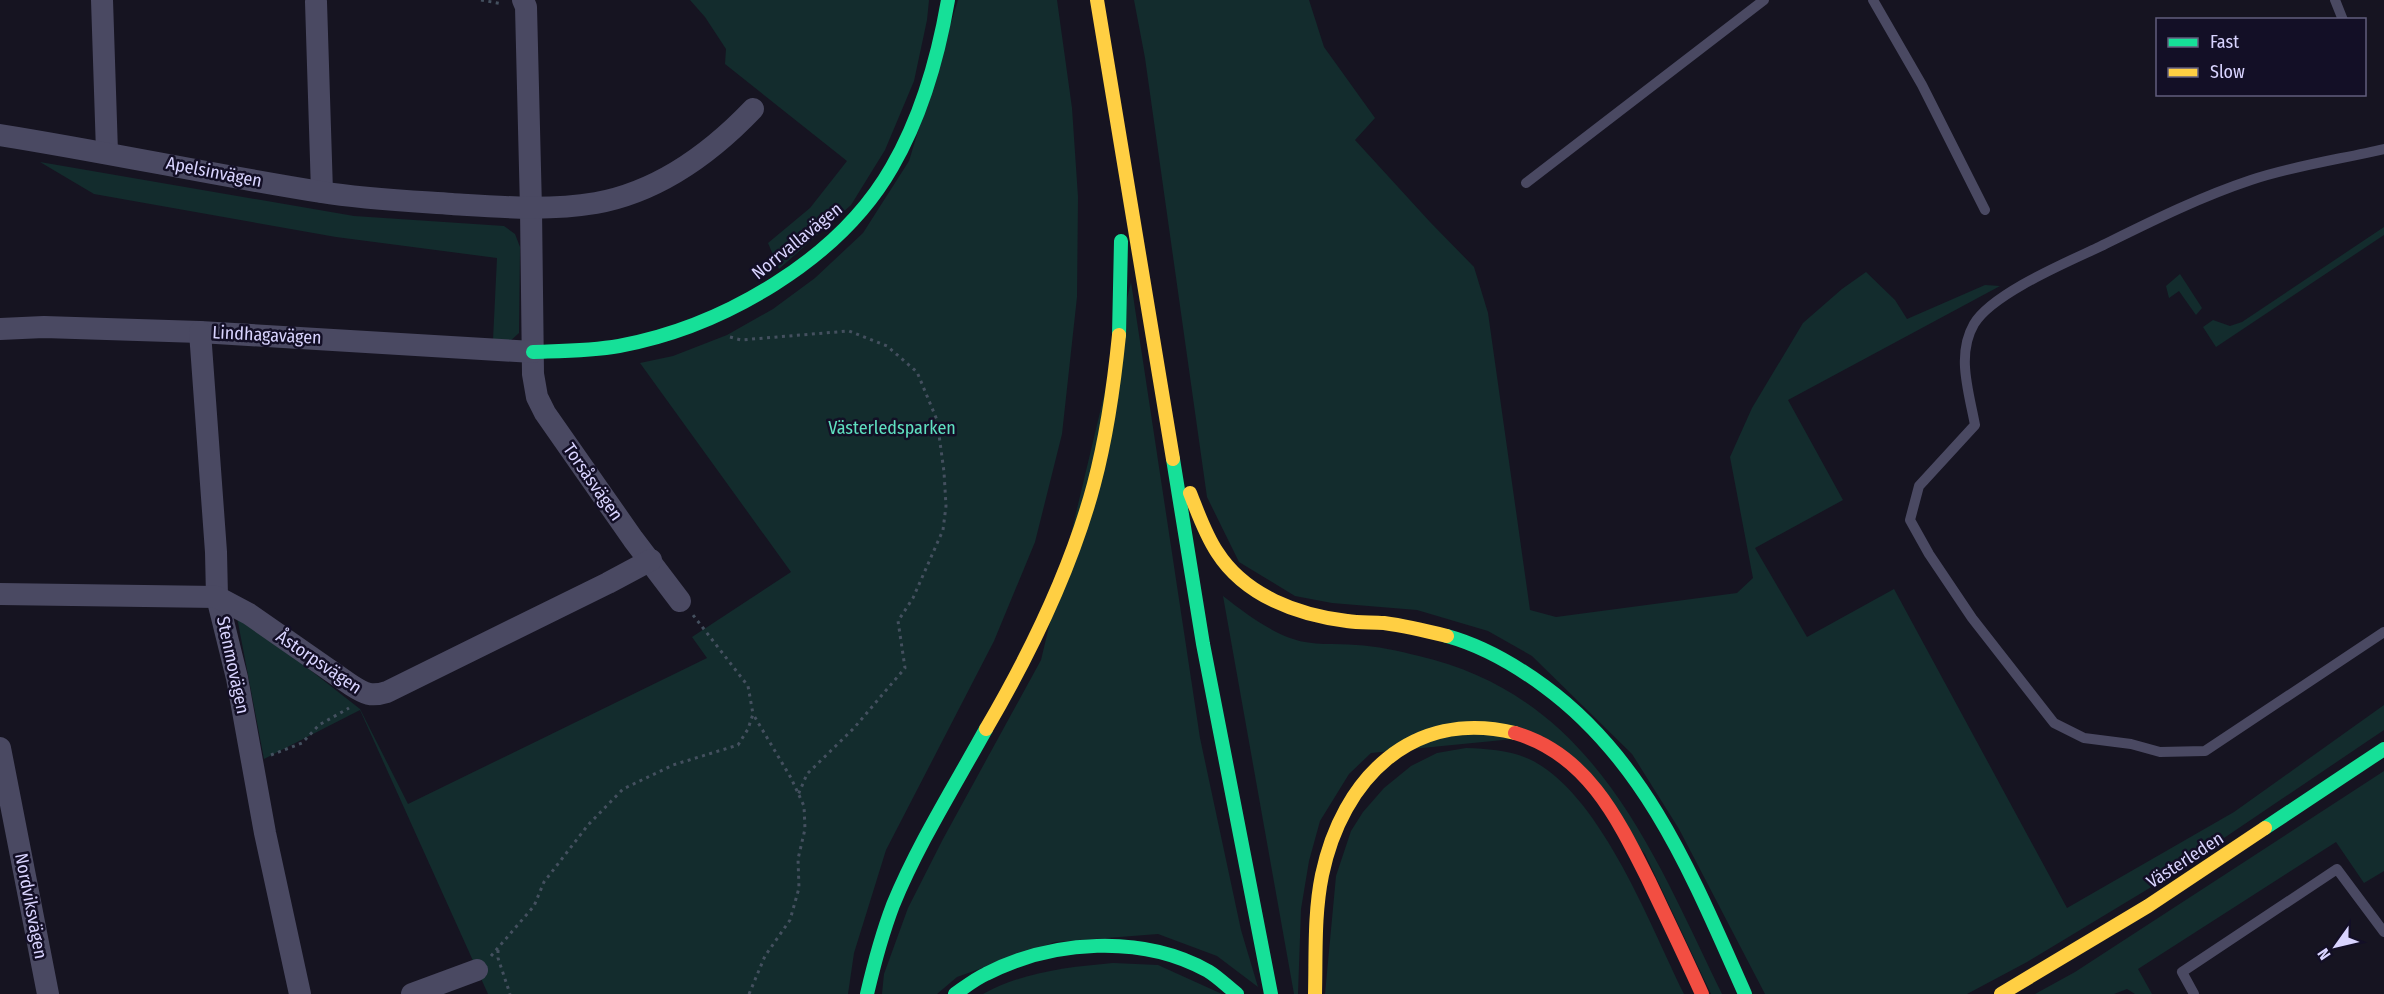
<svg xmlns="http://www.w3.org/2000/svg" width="2384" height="994" font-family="'Fira Sans Condensed',sans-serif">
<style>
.green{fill:#132c2d}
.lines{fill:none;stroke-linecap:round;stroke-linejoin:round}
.path{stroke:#44505f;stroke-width:3;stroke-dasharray:3 4.5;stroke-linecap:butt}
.lane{stroke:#4a4962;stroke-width:10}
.street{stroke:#4a4962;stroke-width:22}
.fast{stroke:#16e098;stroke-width:14}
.slow{stroke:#ffcf43;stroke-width:14}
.jam{stroke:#f24e42;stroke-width:14}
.labels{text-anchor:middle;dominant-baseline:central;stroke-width:5;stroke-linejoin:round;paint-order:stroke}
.street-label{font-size:18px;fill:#d9d4ff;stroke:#130f26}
.park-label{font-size:18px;fill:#5fe0c0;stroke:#130f26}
</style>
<rect width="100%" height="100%" fill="#161421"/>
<!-- green -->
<g class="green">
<path d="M690 0H929L927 20 914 81 885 150 851 205 779 269 768 243 810 208 847 161 725 64 726 49 705 17Z"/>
<path d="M958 0H1057L1072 108 1078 197 1077 297 1062 434 1035 542 994 641 886 850 854 953 848 994H488L360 710 264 759 236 612 360 709 408 804 707 658 692 637 791 572 640 363 673 356 727 335 773 309 815 278 863 233 909 161Z"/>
<path d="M1134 0H1309L1324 47 1375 118 1355 140 1430 222 1474 267 1488 313 1530 610 1556 617 1737 593 1753 578 1730 457 1752 408 1803 323 1842 289 1866 272 1895 300 1907 319 1985 285 2000 286 1788 400 1843 500 1755 548 1807 637 1894 589 2067 908 2234 812 2384 705V730L2153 886 2027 962 1967 994H1765L1679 829 1632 754 1532 656 1488 631 1417 610 1332 603 1295 596 1239 562 1207 497 1145 58Z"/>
<path d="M40 162 354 216 504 226 515 234 520 247 519 333 508 343 493 340 497 258 336 237 94 194Z"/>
<path d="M2384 227V235L2216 347 2203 327 2213 320 2230 326 2242 322Z"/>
<path d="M2180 274 2202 308 2196 315 2179 291 2169 298 2166 286Z"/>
<path d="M1131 282 1200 738 1241 930 1258 987 1217 956 1158 934 1055 942 957 977 937 994H882L884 974 908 908 943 839 1041 660Z"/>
<path d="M1223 596C1245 613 1267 630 1293 639 1312 646 1336 643 1356 645 1376 646 1399 651 1419 656 1594 697 1651 848 1722 994H1711L1645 854 1543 736 1371 753 1349 774 1320 821 1309 861 1301 909 1298 994H1294Z"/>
<path d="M1466 748C1488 749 1509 750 1529 759 1600 792 1650 925 1684 994H1325L1336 876 1351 831 1363 812 1384 788 1411 766 1437 753Z"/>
<path d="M2384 771V871L2364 883 2336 842 2138 969 2152 994H2135L2127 989 2114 994H2035L2075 972Z"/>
<path d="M1113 963 1158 965 1222 994H983C1023 972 1068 967 1113 963Z"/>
</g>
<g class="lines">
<!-- path -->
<g class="path">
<path d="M481 0 503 4"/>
<path d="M730 337 741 340 849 331 887 346 917 372 937 420 944 472 946 506 943 530 913 598 898 621 905 668 854 728 807 774 798 795"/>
<path d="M271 755 302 743 319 725 349 708"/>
<path d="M498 950V958L510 994"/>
<path d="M491 956 534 906 544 882 588 825 623 789 673 765 738 745 748 729 753 714 748 686 693 615"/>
<path d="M749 994 765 956 790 920 799 888 798 859 805 829 804 806 791 778 753 714"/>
</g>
<!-- lane -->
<g class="lane">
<path d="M1873 0 1922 85 1985 210"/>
<path d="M2335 0 2343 20"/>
<path d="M2384 149C2341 159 2292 166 2251 180 2197 198 2148 223 2097 248 2065 263 1992 294 1974 324 1956 355 1969 392 1975 425L1919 486 1910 520 1929 554 1972 618 2054 723 2084 738 2131 744 2160 752 2205 751 2384 632"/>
<path d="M1526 183 1764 0"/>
<path d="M2194 994 2182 972 2337 869 2384 932"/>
</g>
<!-- street -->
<g class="street">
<path d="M102 0 107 152"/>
<path d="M523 0 526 7 531 209 533 374 537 397 545 413 633 539 680 601"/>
<path d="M316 2 322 192"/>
<path d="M0 135C107 152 214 175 321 192 364 199 408 201 452 204 500 207 548 211 596 203 657 192 711 153 753 109"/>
<path d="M0 329 44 327 200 332 533 352"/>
<path d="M200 332 216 552 217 597 237 678 265 833 300 994"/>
<path d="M0 594 217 597 249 614 351 685C365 694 371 697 387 692L608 583 651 560"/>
<path d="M0 748 48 994"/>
<path d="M412 994 477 970"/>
</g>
<!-- fast -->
<g class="fast">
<path d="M1119 335 1121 241"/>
<path d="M533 352C562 351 591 351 619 346 722 327 839 260 892 167 922 115 938 58 948 0"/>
<path d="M1173 459 1203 644 1271 994"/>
<path d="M1447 636C1483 646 1514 664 1544 686 1648 762 1694 880 1745 994"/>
<path d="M2265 828 2384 749"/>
<path d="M867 994C874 964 882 934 893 905 918 844 954 787 986 729"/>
<path d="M955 994C965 987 975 979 986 974 1052 940 1142 934 1208 971 1218 977 1228 987 1237 994"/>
</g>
<!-- slow -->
<g class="slow">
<path d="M1097 0 1173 459"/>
<path d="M1190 493C1198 513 1205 534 1217 552 1245 596 1298 615 1347 621 1359 623 1372 622 1384 623 1406 626 1427 631 1447 636"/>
<path d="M986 729C1031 652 1071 570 1094 484 1107 435 1114 385 1119 335"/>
<path d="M1315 994C1316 954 1314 914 1322 875 1342 779 1412 708 1515 733"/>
<path d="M2001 994 2148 906 2265 828"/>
</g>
<!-- jam -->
<path class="jam" d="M1515 733C1587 754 1618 819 1649 881 1667 919 1685 956 1702 994"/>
</g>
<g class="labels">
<!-- street labels -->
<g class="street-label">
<text transform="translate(214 172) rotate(11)">Apelsinvägen</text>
<text transform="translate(797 241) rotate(-39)">Norrvallavägen</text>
<text transform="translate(267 335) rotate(3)">Lindhagavägen</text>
<text transform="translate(593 482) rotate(55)">Torsåsvägen</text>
<text transform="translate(319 662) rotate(34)">Åstorpsvägen</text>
<text transform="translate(233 665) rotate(78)">Stenmovägen</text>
<text transform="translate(2185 860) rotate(-33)">Västerleden</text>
<text transform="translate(31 906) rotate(79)">Nordviksvägen</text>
</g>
<!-- park labels -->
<g class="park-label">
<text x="892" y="428">Västerledsparken</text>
</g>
</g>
<!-- legend -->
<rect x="2156" y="18" width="210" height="78" fill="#130f26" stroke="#625e7d" stroke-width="1.5"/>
<rect x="2168" y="38" width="30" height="9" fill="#16e098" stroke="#625e7d" stroke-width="1.5"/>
<text x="2210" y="48" font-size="18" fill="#d9d4ff">Fast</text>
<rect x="2168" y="68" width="30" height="9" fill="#ffcf43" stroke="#625e7d" stroke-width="1.5"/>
<text x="2210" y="78" font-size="18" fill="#d9d4ff">Slow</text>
<!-- north arrow -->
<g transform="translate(2336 946) rotate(236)" stroke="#130f26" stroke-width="4.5" paint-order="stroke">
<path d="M0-4.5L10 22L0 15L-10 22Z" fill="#d9d4ff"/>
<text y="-9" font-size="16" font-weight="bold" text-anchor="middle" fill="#d9d4ff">N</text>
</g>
</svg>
